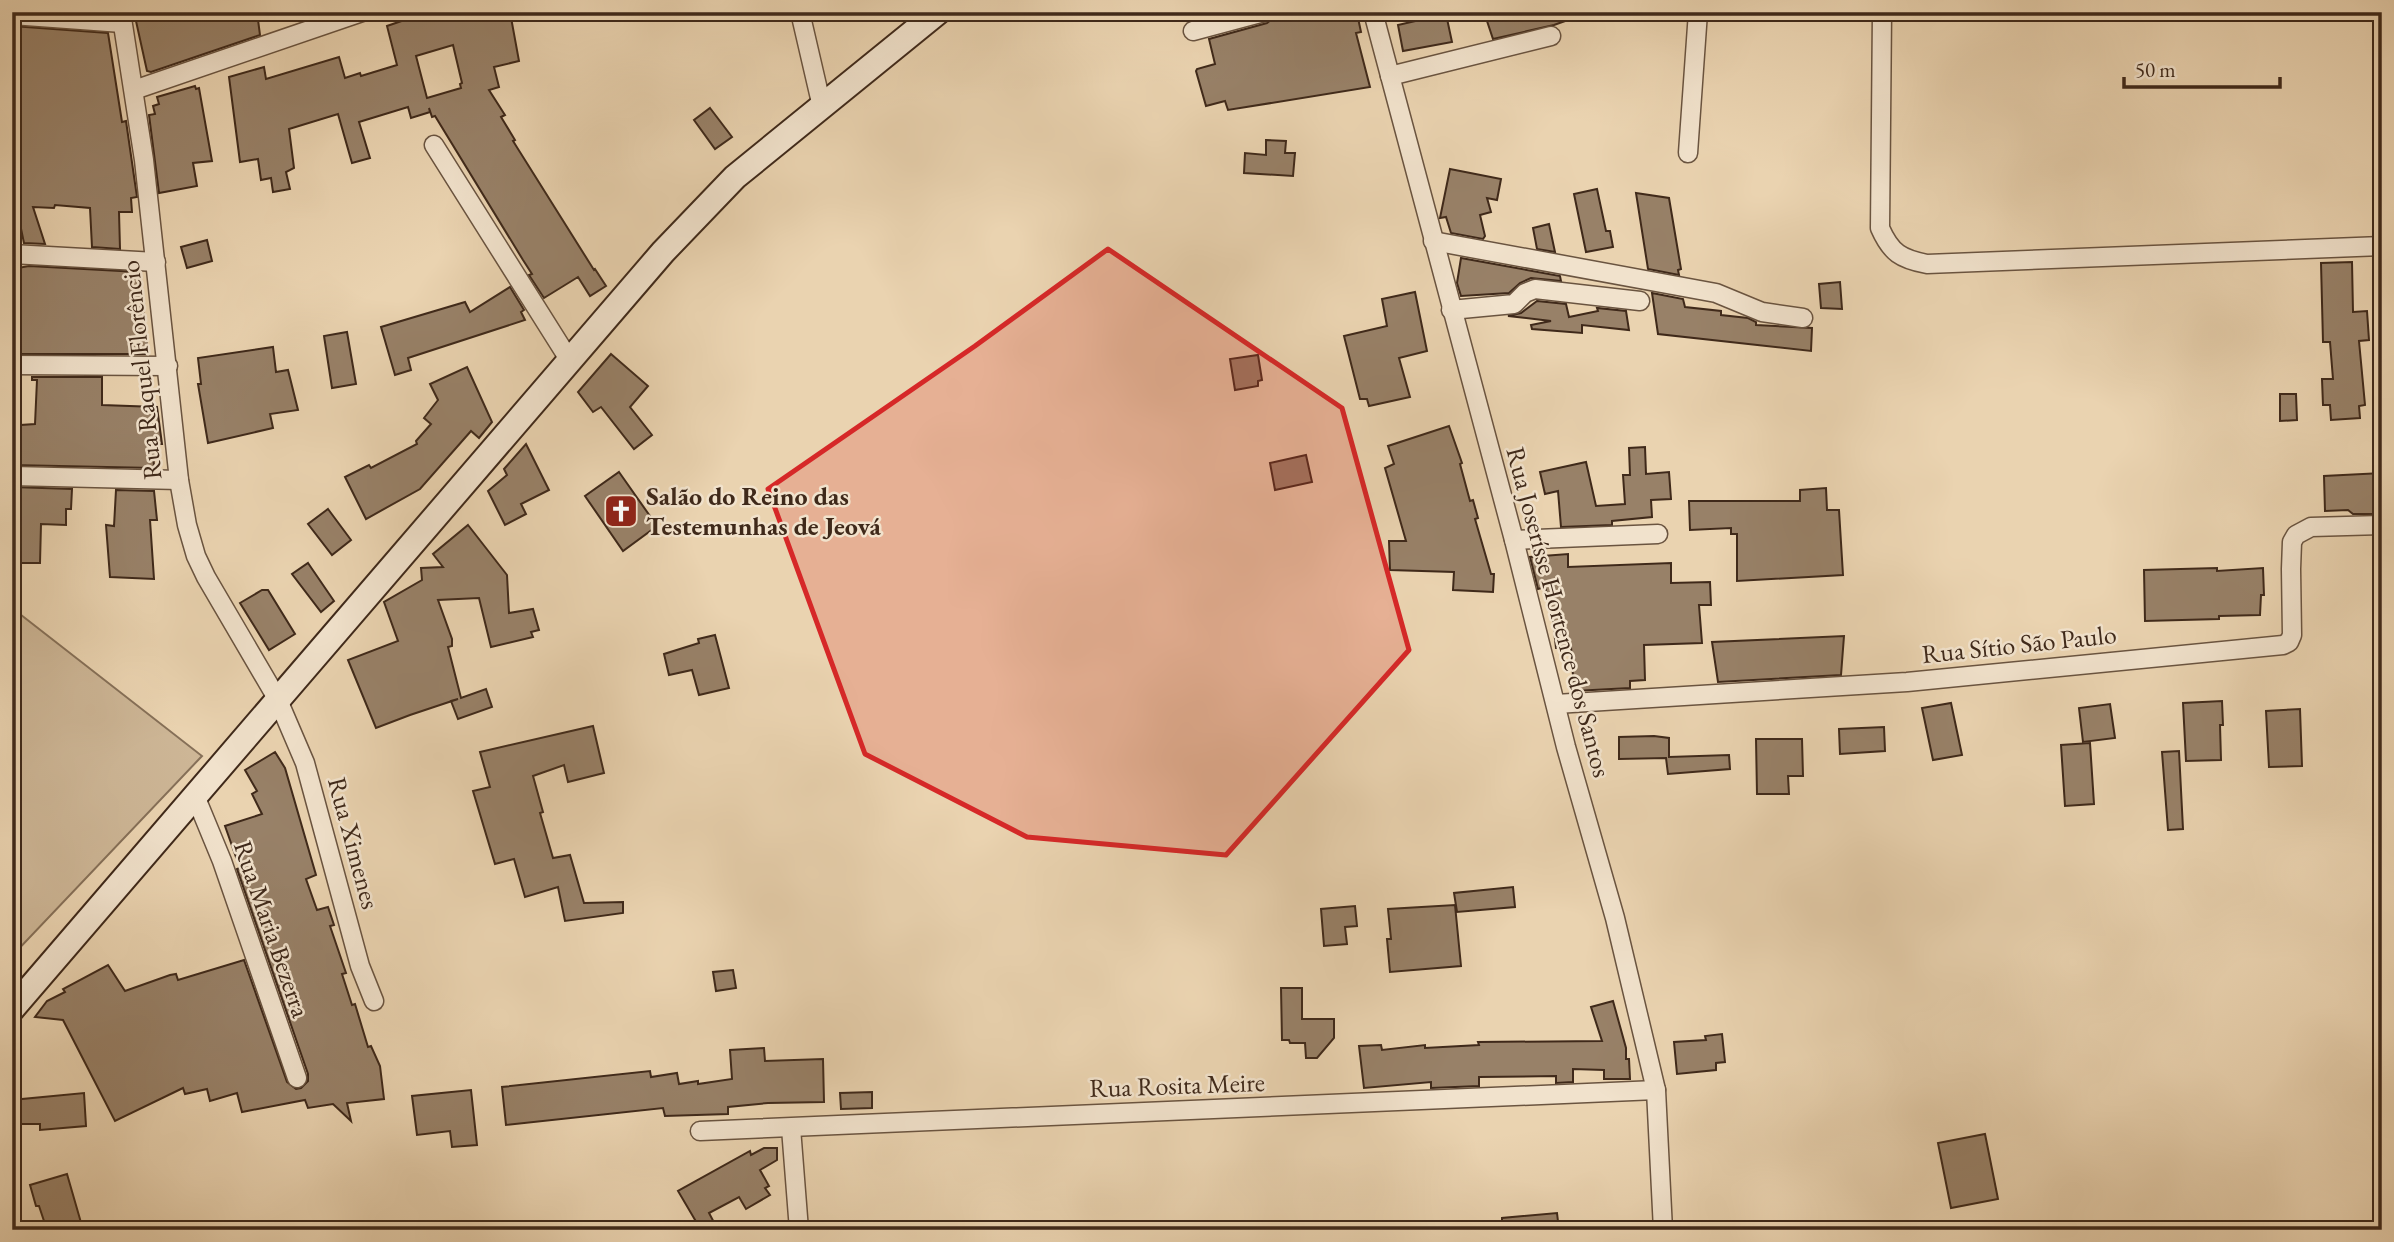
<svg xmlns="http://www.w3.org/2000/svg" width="2394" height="1242" font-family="'EB Garamond',serif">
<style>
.green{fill:#cdb696;stroke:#867058;stroke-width:2}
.building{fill:#988168;stroke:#3f291a;stroke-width:2;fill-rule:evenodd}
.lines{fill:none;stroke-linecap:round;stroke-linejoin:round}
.minor-casing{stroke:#6a5440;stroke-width:21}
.secondary-casing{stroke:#3f291a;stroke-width:28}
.minor{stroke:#f1e2cc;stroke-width:18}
.secondary{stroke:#f1e2cc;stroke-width:24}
.marked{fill:#d62828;fill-opacity:0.2;stroke:#d62828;stroke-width:5;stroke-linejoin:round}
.labels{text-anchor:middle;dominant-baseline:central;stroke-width:5;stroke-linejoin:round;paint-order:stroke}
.street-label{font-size:26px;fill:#3f291a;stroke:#f1e2cc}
.poi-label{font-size:26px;font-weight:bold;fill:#3f291a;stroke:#f1e2cc;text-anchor:start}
</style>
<rect width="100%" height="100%" fill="#ead3b0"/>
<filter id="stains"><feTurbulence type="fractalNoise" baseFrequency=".00286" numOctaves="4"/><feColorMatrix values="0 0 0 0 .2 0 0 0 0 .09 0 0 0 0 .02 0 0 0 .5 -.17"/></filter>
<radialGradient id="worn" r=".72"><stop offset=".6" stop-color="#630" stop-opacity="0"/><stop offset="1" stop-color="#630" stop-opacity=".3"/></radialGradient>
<!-- green -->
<path class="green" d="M16 611 202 756 12 956V615Z"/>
<!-- building -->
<g class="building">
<path d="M134 12H257L260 35 151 72 147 71Z"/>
<path d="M428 12H510L519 61 494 67 499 87 489 90 505 115 501 117 515 140 513 141 594 270 595 269 606 286 590 296 578 277 544 298 529 275 532 274 523 260 435 116 432 117 429 108 430 112 411 118 408 107 359 122 370 158 352 163 338 114 289 129 294 168 286 172 290 189 273 192 271 178 261 180 258 159 240 162 229 77 264 67 266 79 339 57 345 78 360 73 361 76 397 65 387 26ZM453 45 462 83 460 84 461 88 427 98 416 56Z"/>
<path d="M1275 12H1348L1358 18 1361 32 1356 33 1370 87 1228 110 1225 101 1206 106 1196 71 1197 69 1215 64 1209 39 1267 23 1272 19Z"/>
<path d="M1506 12H1578L1579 16 1554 25 1493 39 1486 18Z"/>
<path d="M1446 14 1452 42 1403 51 1398 25Z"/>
<path d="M12 26 108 33 122 122 126 121 137 197 131 198 132 212H119L120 249 92 247 90 208 55 205 54 208 33 207 45 244 24 243 16 205 12 168Z"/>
<path d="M195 86 196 89 199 88 212 161 193 163 197 186 159 193 149 115 155 114 153 106 159 104 157 97Z"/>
<path d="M710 108 732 137 715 149 694 120Z"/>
<path d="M1266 140 1286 141 1285 153H1295L1293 176 1244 173 1245 153 1266 155Z"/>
<path d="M1450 169 1501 179 1497 200 1487 198 1491 212 1480 215 1485 236 1483 239 1451 233 1446 217 1440 218Z"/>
<path d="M1597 189 1606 231H1610L1613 247 1586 252 1574 194Z"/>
<path d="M1636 193 1669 198 1681 269 1678 270 1679 275 1648 269Z"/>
<path d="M1549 224 1555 252 1537 249 1533 228Z"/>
<path d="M207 240 212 261 187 268 181 247Z"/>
<path d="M1461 258 1560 276 1561 281 1531 278 1520 283 1509 293 1461 296 1457 283Z"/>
<path d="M2352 262 2353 312 2367 311 2369 340 2359 341 2365 405 2359 406 2360 418 2331 420 2330 405H2323L2322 379H2333L2330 342H2323L2321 263Z"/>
<path d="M29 266 139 272 148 354H12V269Z"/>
<path d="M1840 282 1842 309 1821 308 1819 284Z"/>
<path d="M510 287 524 310 521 312 525 320 408 358 411 370 395 375 381 327 465 302 470 312Z"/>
<path d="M1415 292 1427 351 1399 358 1410 397 1369 406 1367 399H1360L1344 336 1387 326 1382 299Z"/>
<path d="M1652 293 1683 299 1685 307 1721 311V315L1748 318 1756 322V325L1812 328 1811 351 1658 334Z"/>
<path d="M1537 301 1566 304 1569 317 1598 311 1597 308 1626 311 1629 330 1582 325V333L1532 329 1531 325 1551 321 1508 316 1521 313Z"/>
<path d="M347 332 356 384 332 388 324 336Z"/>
<path d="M273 347 276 372 288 370 298 410 270 414 273 428 208 443 198 384H201L198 358Z"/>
<path d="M611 354 648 386 630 407 652 435 634 449 601 407 593 412 578 392Z"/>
<path d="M1258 355 1262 380 1258 381V386L1235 390 1230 359Z"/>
<path d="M467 367 492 422 479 438 471 431 420 489 366 519 345 477 369 465 371 468 417 444 416 441 431 424 424 418 438 400 430 384Z"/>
<path d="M32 377H102V405L157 407 162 444H153L154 468 12 465V431H21V425L35 424 37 380H32Z"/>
<path d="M2280 394H2296L2297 420 2280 421Z"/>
<path d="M1449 426 1462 463 1460 464 1470 501 1473 500 1478 518 1475 519 1491 574H1494L1493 592 1453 590 1454 572 1390 570 1389 541H1406L1385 468 1394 464 1388 446Z"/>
<path d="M526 444 549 490 521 504 526 514 505 525 488 491 507 475 504 469Z"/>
<path d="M1645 447 1646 474 1669 472 1671 499 1651 500 1652 517 1612 521V525L1561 527 1558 491 1545 494 1540 472 1586 462 1596 506 1625 504 1623 475H1630L1629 448Z"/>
<path d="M1306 455 1312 482 1275 490 1270 463Z"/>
<path d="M619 472 657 526 623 551 585 496Z"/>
<path d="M2382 473V514H2353L2348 510 2325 511 2324 476Z"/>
<path d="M12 487 72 489 71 509H66V525L41 524 40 563H15L14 552H12Z"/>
<path d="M1826 488 1827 510H1839L1843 575 1737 581V534H1731V528L1690 530 1689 501H1800V490Z"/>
<path d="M116 490 154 491 157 520H150L154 579 110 577 106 525 114 526Z"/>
<path d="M328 509 351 540 332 555 308 524Z"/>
<path d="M468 525 507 575 509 613 533 609 539 630 531 632 533 637 491 647 479 598 438 600 452 639V646L448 647 461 698 486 689 492 707 458 719 451 701 458 699 410 715 376 728 348 660 398 641 384 602 422 580 421 568 443 567 433 554Z"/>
<path d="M1568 554V567L1671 563V583L1710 582 1711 605H1699L1702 643 1644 645 1645 680 1630 681V688L1574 691 1571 647 1556 648 1552 613 1545 587 1538 589 1530 557Z"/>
<path d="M308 563 334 601 321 612 292 574Z"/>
<path d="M2217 568V571L2263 568 2264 595H2261L2260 615 2219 616V619L2145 621 2144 570Z"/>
<path d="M262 590H268L295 634 269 650 240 603Z"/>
<path d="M715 635 729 688 699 695 692 670 669 675 664 654 699 643 698 639Z"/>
<path d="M1844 636 1841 675 1718 682 1712 642Z"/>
<path d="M2222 701 2223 725H2220L2221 760 2186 761 2183 703Z"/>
<path d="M1951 703 1962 755 1933 760 1922 708Z"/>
<path d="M2110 704 2115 738 2083 742 2079 708Z"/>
<path d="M2300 709 2302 766 2269 767 2266 711Z"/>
<path d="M593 726 604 773 568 782 564 765 533 776 543 812 540 813 553 858 570 855 584 903 623 902V913L565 921 558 887 525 897 514 859 495 864 473 791 490 787 480 752Z"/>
<path d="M1884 727 1885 751 1840 754 1839 729Z"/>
<path d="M1654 736 1669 738V757L1729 755 1730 769 1668 774 1666 758 1619 759V737Z"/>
<path d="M1756 739H1802L1803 776H1788L1789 794H1757Z"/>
<path d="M2090 743 2094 804 2065 806 2061 745Z"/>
<path d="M2179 751 2183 829 2168 830 2162 752Z"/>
<path d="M275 752 285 768 316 875 306 879 317 910 328 907 334 925 330 926 346 973 342 974 352 1005 355 1004 368 1047 371 1046 380 1066 384 1099 347 1103 351 1121 333 1104 308 1108 305 1100 242 1112 237 1093 210 1101 207 1089 185 1094 183 1088 115 1121 63 1020 35 1017 47 1001 65 992 63 989 108 965 125 991 170 975 176 974 178 980 244 960 287 1082 296 1089 301 1088 308 1081V1074L237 869 242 867 236 857 225 826 262 814 252 794 257 791 245 770Z"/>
<path d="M1513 887 1515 907 1457 912 1454 893Z"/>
<path d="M1455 905 1461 966 1390 972 1387 939H1391L1388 909Z"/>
<path d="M1355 906 1357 926 1345 927 1347 944 1324 946 1321 909Z"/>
<path d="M733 970 736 988 716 991 713 972Z"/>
<path d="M1281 988H1302V1019H1334V1038L1317 1058H1306L1305 1043H1290L1289 1040H1282Z"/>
<path d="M1613 1001 1626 1048V1059H1629L1630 1079H1604V1070L1573 1069V1082L1556 1083V1076L1479 1077V1086L1431 1088V1082L1364 1088 1359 1046 1381 1045 1382 1050 1425 1045V1048L1479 1045 1478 1042 1602 1041 1591 1007Z"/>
<path d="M1722 1034 1725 1062 1716 1063V1070L1677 1074 1674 1042 1706 1040 1705 1036Z"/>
<path d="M764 1048 765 1061 823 1059 824 1102 768 1103 728 1107V1114L665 1116 663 1108 506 1125 502 1087 650 1071 651 1077 677 1073 679 1084 698 1081V1084L732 1079 730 1050Z"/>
<path d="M471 1090 477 1145 452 1147 450 1131 417 1135 412 1096Z"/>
<path d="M872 1092V1108L841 1109 840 1093Z"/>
<path d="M84 1093 86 1126 40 1130V1124H12V1100Z"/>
<path d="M1985 1134 1998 1199 1951 1208 1938 1143Z"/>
<path d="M764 1148H777V1160L760 1170 769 1186 765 1188 770 1195 746 1209 739 1197 709 1213 718 1230H701L678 1191 750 1151 751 1155Z"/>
<path d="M67 1174 82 1226 70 1230H47L39 1206H36L30 1185Z"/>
<path d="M1557 1213 1559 1230H1502V1218Z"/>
</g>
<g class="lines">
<!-- minor casing -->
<g class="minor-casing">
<g id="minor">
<path d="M121 12 144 160 179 480 187 525 196 556 206 577 278 700 305 763 360 966 374 1001"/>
<path d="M800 12 822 107"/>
<path d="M1373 12 1514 540 1566 747 1615 918 1656 1090 1663 1230"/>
<path d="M1882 12 1880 228C1891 253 1901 259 1927 264L2382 246"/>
<path d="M12 15 122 23"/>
<path d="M1193 31 1264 12"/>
<path d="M1390 76 1551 36"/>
<path d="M134 90 362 12"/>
<path d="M434 145 570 361"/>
<path d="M1688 153 1698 12"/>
<path d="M1433 241 1716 293 1762 312 1803 318"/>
<path d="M12 254 156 262"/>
<path d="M1451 310 1514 304 1525 293 1535 289 1640 301"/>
<path d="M12 365 168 366"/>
<path d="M12 476 179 480"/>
<path d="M1514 540 1658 534"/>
<path d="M1556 704 1907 682 2283 645 2289 642 2292 635 2291 569 2292 542 2296 535 2311 527 2382 525"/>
<path d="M196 798 222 861 297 1078"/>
<path d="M791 1128 799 1230"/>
<path d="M700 1131 1656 1090"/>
</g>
</g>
<!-- secondary casing -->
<g class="secondary-casing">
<path id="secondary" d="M12 1009 663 252 735 177 938 12"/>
</g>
<!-- minor -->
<use href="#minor" class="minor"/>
<!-- secondary -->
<use href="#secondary" class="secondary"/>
</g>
<!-- marked area -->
<path class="marked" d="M1108 249 1342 408 1409 650 1226 855 1027 837 865 754 768 489 975 346Z"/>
<!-- icons -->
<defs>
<g id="church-square" transform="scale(1.75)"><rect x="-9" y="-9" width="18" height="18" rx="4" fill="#8f2418" stroke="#f1e2cc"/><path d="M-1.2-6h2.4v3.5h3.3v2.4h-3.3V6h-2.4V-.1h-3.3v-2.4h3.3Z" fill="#fff"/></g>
</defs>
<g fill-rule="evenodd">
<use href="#church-square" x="621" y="511"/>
</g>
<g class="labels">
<!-- street labels -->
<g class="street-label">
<text transform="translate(141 370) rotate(-96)">Rua Raquel Florêncio</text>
<text transform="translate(1559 612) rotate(75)">Rua Joserísse Hortence dos Santos</text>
<text transform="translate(2019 644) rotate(-6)">Rua Sítio São Paulo</text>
<text transform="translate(354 843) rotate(75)">Rua Ximenes</text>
<text transform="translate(272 929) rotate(71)">Rua Maria Bezerra</text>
<text transform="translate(1177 1085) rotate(-2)">Rua Rosita Meire</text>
</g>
<!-- poi labels -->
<g class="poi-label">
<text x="646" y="496">Salão do Reino das<tspan x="646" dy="30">Testemunhas de Jeová</tspan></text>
</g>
</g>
<!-- margin -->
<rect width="2394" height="1242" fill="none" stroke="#ead3b0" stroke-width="42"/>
<rect x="14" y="14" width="2366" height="1214" fill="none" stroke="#3f291a" stroke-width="3.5"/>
<rect x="21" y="21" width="2352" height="1200" fill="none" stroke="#3f291a" stroke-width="2"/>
<!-- scale -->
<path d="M2124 77v10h156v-10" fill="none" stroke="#3f291a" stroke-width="3.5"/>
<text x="2135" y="77" font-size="21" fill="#3f291a" stroke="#f1e2cc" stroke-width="5" paint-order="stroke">50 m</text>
<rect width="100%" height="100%" filter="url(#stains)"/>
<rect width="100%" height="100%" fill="url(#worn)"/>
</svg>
